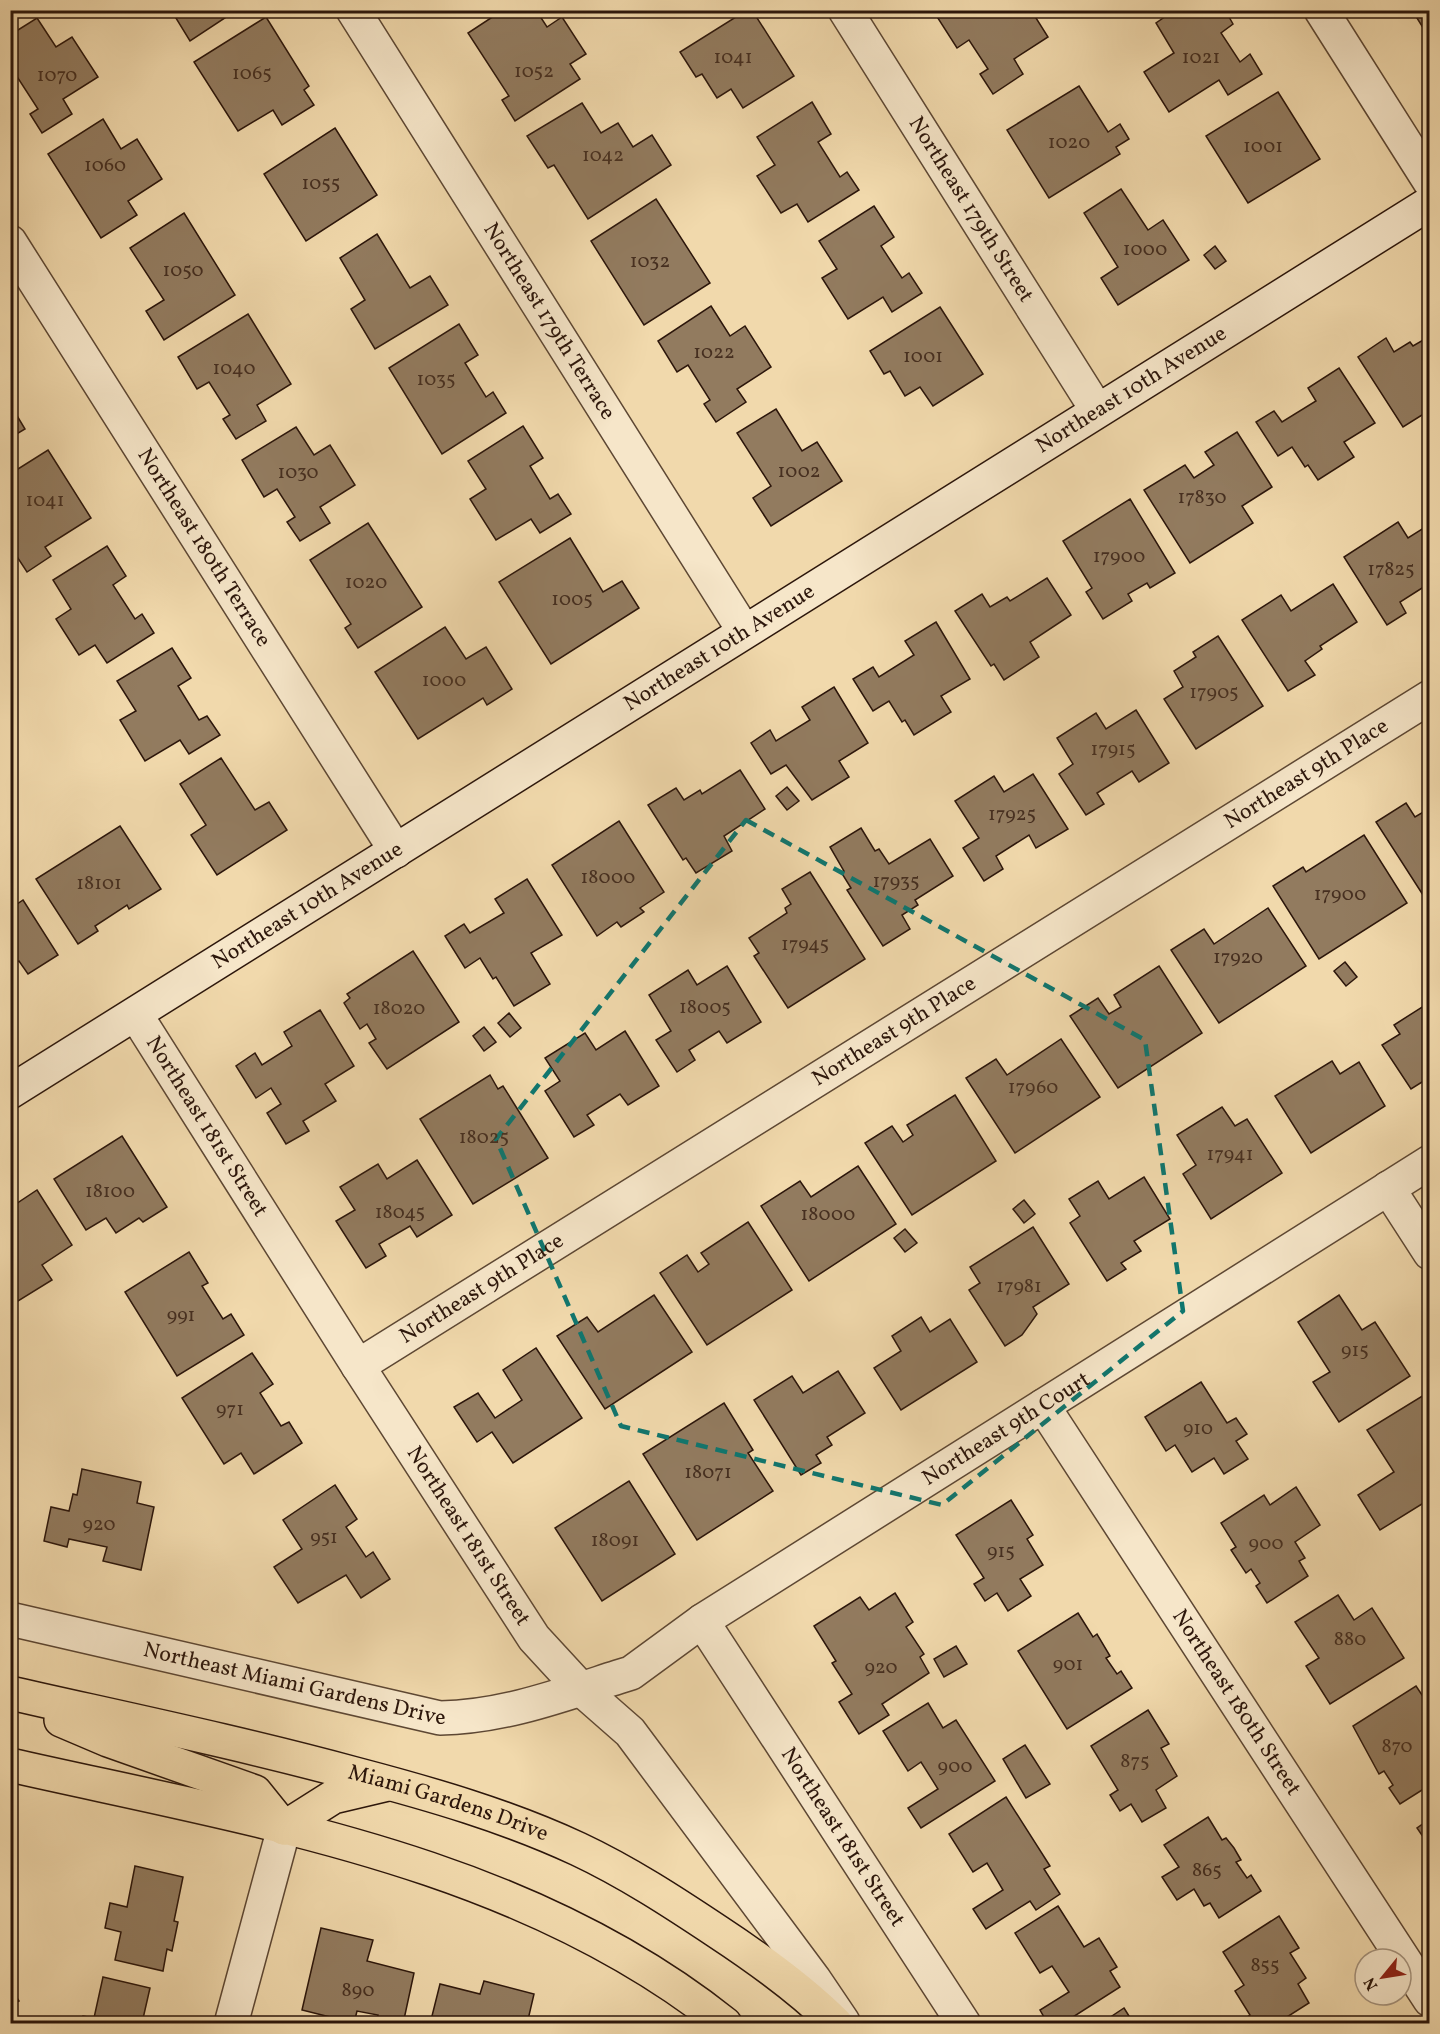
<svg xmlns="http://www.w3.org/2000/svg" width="1440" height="2034" font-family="Vollkorn,serif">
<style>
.building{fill:#927b5f;stroke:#2c160b;stroke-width:1.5}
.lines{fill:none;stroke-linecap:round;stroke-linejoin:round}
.street-casing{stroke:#5d4733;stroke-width:36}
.secondary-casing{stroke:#2c160b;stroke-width:36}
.primary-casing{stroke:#2c160b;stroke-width:36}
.street{stroke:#f6e6c9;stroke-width:33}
.secondary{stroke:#f6e6c9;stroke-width:33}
.primary{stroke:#f1d9ac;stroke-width:33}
.marked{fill:none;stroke:#0f766e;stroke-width:4.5;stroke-dasharray:12 8;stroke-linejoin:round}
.labels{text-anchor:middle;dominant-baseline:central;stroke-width:6;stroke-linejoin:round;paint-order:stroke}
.number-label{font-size:20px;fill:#462f20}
.street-label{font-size:22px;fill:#2c160b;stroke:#f6e6c9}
</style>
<rect width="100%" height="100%" fill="#f1d9ac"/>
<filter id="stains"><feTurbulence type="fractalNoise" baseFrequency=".00333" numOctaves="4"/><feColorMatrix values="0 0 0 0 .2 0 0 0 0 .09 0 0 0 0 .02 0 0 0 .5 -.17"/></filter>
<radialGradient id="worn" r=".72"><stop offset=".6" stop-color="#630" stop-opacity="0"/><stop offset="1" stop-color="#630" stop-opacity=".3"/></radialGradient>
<!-- building -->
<g class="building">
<path d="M171 10H237L190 41Z"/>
<path d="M503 10H536L547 27 562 17 586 54 570 64 580 79 515 121 502 100 509 96 468 33Z"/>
<path d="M747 10H752L794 76 743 108 731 89 717 98 702 74 696 77 680 52Z"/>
<path d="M937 10H1031L1048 37 1014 59 1023 74 993 94 980 74 988 69 969 40 957 48 934 12Z"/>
<path d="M1175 10H1225L1233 24 1221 33 1240 62 1250 54 1262 74 1228 95 1219 80 1169 112 1144 72 1174 53 1156 23Z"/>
<path d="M1412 10H1430V28L1425 31Z"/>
<path d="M266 17 309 86 304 90 314 105 282 125 273 110 238 131 194 62Z"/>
<path d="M37 18 56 47 72 37 98 77 63 99 72 114 42 133 30 114 38 109 16 75 10 78V35Z"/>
<path d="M1079 86 1108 132 1120 124 1129 139 1116 147 1120 154 1049 198 1007 130Z"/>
<path d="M1278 92 1320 159 1248 203 1206 136Z"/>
<path d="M812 102 831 134 818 142 840 177 847 172 859 190 808 222 797 204 781 213 757 176 775 165 757 137Z"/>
<path d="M582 103 601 133 618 123 633 147 652 135 671 165 588 219 554 165 548 168 527 136Z"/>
<path d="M103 119 121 149 137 139 162 179 128 201 137 215 101 238 48 154Z"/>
<path d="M335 128 377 195 306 241 264 174Z"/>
<path d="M1121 189 1148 230 1163 220 1189 260 1118 305 1101 278 1118 267 1084 213Z"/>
<path d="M656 199 710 283 644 325 591 241Z"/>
<path d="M874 206 894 237 881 246 902 278 909 273 922 293 892 312 883 297 848 319 822 278 837 269 819 241Z"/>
<path d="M184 213 235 295 164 340 146 311 164 300 130 248Z"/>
<path d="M377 234 410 288 430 276 448 305 375 349 351 309 365 300 340 258Z"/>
<path d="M1215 246 1226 261 1215 269 1204 255Z"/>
<path d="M711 306 730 336 745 326 771 367 737 389 746 402 716 422 704 404 710 400 688 365 677 372 658 341Z"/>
<path d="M940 307 983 374 933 406 920 387 905 396 890 371 884 374 870 351Z"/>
<path d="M248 314 291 384 257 405 266 421 236 439 223 419 230 415 209 382 197 389 178 357Z"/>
<path d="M459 324 478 355 465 363 486 397 493 392 506 413 442 454 389 368Z"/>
<path d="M1430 336V410L1403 427 1358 357 1386 338 1394 352 1410 342 1413 346Z"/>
<path d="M1339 368 1375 423 1344 442 1354 457 1318 480 1308 465 1305 467 1292 447 1278 456 1256 422 1274 411 1282 422 1316 401 1308 388Z"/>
<path d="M13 409 25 429 10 438V411Z"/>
<path d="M776 409 802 451 817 442 842 481 771 526 753 498 771 486 737 433Z"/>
<path d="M523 426 543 458 530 466 550 499 558 494 571 514 540 533 531 519 496 540 470 499 486 489 468 461Z"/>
<path d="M296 427 314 455 330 445 355 485 320 507 330 523 300 541 287 522 295 517 277 489 264 497 242 460Z"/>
<path d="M1237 432 1272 487 1242 506 1253 523 1190 563 1144 490 1185 465 1194 478 1214 465 1205 452Z"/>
<path d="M48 450 91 518 45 547 51 556 27 572 10 546V474Z"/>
<path d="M1130 499 1175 573 1150 588 1147 583 1128 594 1132 601 1103 619 1086 592 1092 588 1063 541Z"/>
<path d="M1398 522 1408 538 1430 524V583L1400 602 1406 613 1387 625 1344 557Z"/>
<path d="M368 523 422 607 358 648 345 628 351 624 310 560Z"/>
<path d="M570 538 603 592 622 581 639 608 551 664 499 582Z"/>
<path d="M107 546 126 576 113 585 135 619 142 614 154 633 107 663 95 645 79 655 56 619 71 609 53 580Z"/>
<path d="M1047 578 1071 615 1030 642 1039 657 1004 680 994 664 991 666 955 611 982 594 990 607 1007 597 1010 601Z"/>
<path d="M1333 584 1357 622 1320 646 1322 649 1305 661 1315 675 1288 691 1242 620 1281 595 1291 611Z"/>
<path d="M936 622 970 679 941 696 951 712 914 735 905 720 902 722 889 701 873 711 853 679 873 667 879 677 914 655 905 641Z"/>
<path d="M445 627 466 659 486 647 512 689 487 705 483 698 418 739 375 672Z"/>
<path d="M1218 636 1263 706 1196 749 1164 699 1183 687 1174 671 1196 657 1193 652Z"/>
<path d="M172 648 191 678 178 686 199 720 207 716 220 735 189 754 180 740 145 761 120 720 136 711 117 681Z"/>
<path d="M834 687 868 743 839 761 849 777 812 800 786 765 771 774 751 743 770 730 776 741 810 720 802 707Z"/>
<path d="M1136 710 1169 763 1139 782 1132 771 1097 793 1104 804 1086 815 1059 774 1073 764 1057 738 1096 713 1106 729Z"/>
<path d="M221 758 255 810 269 802 287 830 217 875 191 835 206 825 180 784Z"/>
<path d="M740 770 765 809 724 836 732 851 696 873 686 858 683 860 648 805 676 788 684 800 700 790 702 794Z"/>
<path d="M1033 774 1068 829 1036 848 1029 835 996 856 1003 869 984 881 963 848 979 838 955 801 994 776 1004 792Z"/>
<path d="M787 787 799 801 787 810 776 796Z"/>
<path d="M1406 803 1415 817 1430 808V892L1423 895 1376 822Z"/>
<path d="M619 821 664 892 640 908 644 912 621 927 617 922 597 936 552 865Z"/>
<path d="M120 826 161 889 129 909 127 905 95 926 98 931 78 944 36 879Z"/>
<path d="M861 828 875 851 879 849 889 864 930 839 953 876 915 900 918 905 902 915 910 929 883 946 847 890 851 888 841 872 844 871 830 847Z"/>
<path d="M1364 835 1407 903 1319 959 1273 886 1303 867 1306 872Z"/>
<path d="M810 872 865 959 788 1008 754 956 759 953 749 938 787 913 785 908 791 904 782 889Z"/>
<path d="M527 879 562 935 531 953 550 984 514 1006 496 977 493 979 480 958 465 968 445 936 464 924 470 933 504 913 495 899Z"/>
<path d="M23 900 58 955 28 974 19 961 10 967V909Z"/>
<path d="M1268 908 1306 966 1219 1023 1171 950 1204 929 1214 944Z"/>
<path d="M413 951 459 1022 387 1069 369 1043 376 1039 367 1024 360 1029 344 1003 350 998 347 994Z"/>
<path d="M1345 962 1357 977 1346 986 1334 971Z"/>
<path d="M727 966 761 1022 727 1043 719 1031 689 1050 695 1060 677 1072 656 1040 671 1031 649 995 688 970 697 985Z"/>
<path d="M1159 966 1202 1033 1118 1088 1070 1016 1098 998 1109 1014 1121 1007 1114 995Z"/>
<path d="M1430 1002V1077L1411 1089 1382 1045 1400 1034 1394 1025Z"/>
<path d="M320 1010 354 1066 325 1084 336 1101 303 1121 309 1131 286 1144 267 1113 281 1104 271 1088 256 1098 236 1066 255 1053 262 1065 292 1046 284 1032Z"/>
<path d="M509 1013 521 1028 510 1037 498 1023Z"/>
<path d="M484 1027 496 1042 484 1051 473 1036Z"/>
<path d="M625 1031 659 1086 628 1105 620 1094 587 1115 594 1125 574 1137 545 1091 560 1081 545 1058 585 1033 596 1050Z"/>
<path d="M1061 1039 1100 1097 1015 1153 966 1078 996 1059 1007 1075Z"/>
<path d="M1332 1061 1340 1074 1359 1062 1385 1106 1311 1153 1275 1096Z"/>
<path d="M490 1075 498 1089 503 1086 548 1158 473 1204 420 1119Z"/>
<path d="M955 1095 996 1161 912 1215 865 1143 892 1126 903 1142 913 1135 907 1125Z"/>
<path d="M1222 1107 1235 1126 1247 1119 1282 1173 1211 1219 1183 1174 1196 1165 1177 1135Z"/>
<path d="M122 1136 167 1207 143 1222 139 1218 116 1233 106 1218 86 1230 54 1179Z"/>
<path d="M417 1160 452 1215 417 1237 410 1226 379 1244 386 1256 366 1268 336 1221 355 1210 340 1187 378 1164 387 1179Z"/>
<path d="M858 1166 896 1224 809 1281 761 1206 800 1181 811 1197Z"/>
<path d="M1144 1177 1170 1219 1134 1241 1141 1251 1121 1263 1126 1269 1107 1281 1070 1223 1080 1216 1069 1199 1098 1181 1109 1199Z"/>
<path d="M37 1190 72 1245 42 1265 52 1280 10 1306V1225L14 1223 10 1218V1208Z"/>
<path d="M1024 1200 1035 1214 1024 1223 1013 1209Z"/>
<path d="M748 1222 792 1290 707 1345 660 1273 687 1255 698 1272 709 1264 701 1253Z"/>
<path d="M1033 1227 1069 1284 1033 1307 1037 1314 1022 1335 1005 1346 969 1290 980 1283 970 1267Z"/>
<path d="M905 1229 917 1243 905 1252 894 1238Z"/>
<path d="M189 1252 208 1283 202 1286 223 1319 231 1314 244 1335 177 1376 125 1292Z"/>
<path d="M654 1295 692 1352 605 1409 557 1336 587 1317 598 1332Z"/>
<path d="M1339 1295 1362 1330 1375 1322 1410 1376 1339 1422 1313 1382 1330 1372 1298 1322Z"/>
<path d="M921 1317 930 1332 950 1319 977 1362 901 1410 874 1368 901 1351 892 1336Z"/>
<path d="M536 1348 582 1418 513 1463 492 1432 477 1442 454 1407 478 1393 495 1418 522 1400 503 1370Z"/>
<path d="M252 1353 273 1384 260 1393 281 1426 289 1422 302 1443 254 1474 241 1453 224 1464 182 1398Z"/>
<path d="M838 1371 865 1413 827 1437 832 1445 816 1455 821 1463 801 1475 754 1400 792 1376 803 1393Z"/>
<path d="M1201 1382 1227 1423 1236 1418 1247 1434 1236 1441 1248 1459 1224 1474 1214 1458 1192 1472 1175 1445 1166 1451 1145 1417Z"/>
<path d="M1424 1395 1430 1403V1499L1380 1530 1358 1495 1394 1472 1367 1430Z"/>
<path d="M724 1403 753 1450 748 1453 773 1491 697 1540 643 1454Z"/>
<path d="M82 1469 141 1482 137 1503 154 1507 141 1570 103 1561 107 1547 69 1539 67 1547 44 1541 51 1507 69 1511 73 1494 77 1495Z"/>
<path d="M629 1481 675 1554 602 1601 555 1528Z"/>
<path d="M335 1485 357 1519 346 1527 366 1557 373 1552 390 1579 361 1598 346 1575 298 1603 274 1567 302 1549 283 1520Z"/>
<path d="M1296 1487 1320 1525 1295 1542 1305 1558 1299 1561 1308 1576 1267 1603 1256 1586 1260 1583 1251 1569 1246 1573 1231 1550 1236 1547 1221 1523 1264 1495 1270 1505Z"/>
<path d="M10 1499 17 1501 13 1520 10 1519Z"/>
<path d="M1011 1500 1033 1535 1027 1539 1043 1565 1020 1579 1031 1596 1008 1611 997 1593 985 1601 974 1584 984 1578 956 1535Z"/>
<path d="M895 1593 913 1622 906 1627 924 1654 920 1657 929 1673 882 1704 889 1715 859 1734 839 1702 852 1694 832 1663 836 1661 814 1626 860 1597 869 1610Z"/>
<path d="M1338 1595 1354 1620 1372 1608 1404 1658 1330 1704 1306 1666 1319 1658 1295 1622Z"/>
<path d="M1078 1613 1093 1637 1097 1634 1110 1656 1106 1658 1117 1674 1121 1671 1132 1688 1067 1729 1018 1651Z"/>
<path d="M956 1646 967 1664 944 1677 934 1659Z"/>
<path d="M1416 1686 1430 1707V1743L1427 1745 1430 1749V1785L1400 1804 1389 1788 1393 1785 1384 1771 1379 1774 1353 1726Z"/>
<path d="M928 1703 943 1728 956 1720 995 1781 921 1828 908 1808 938 1789 921 1762 908 1771 883 1731Z"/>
<path d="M1148 1710 1169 1744 1161 1748 1177 1776 1156 1790 1166 1808 1142 1822 1131 1804 1120 1811 1110 1795 1118 1790 1091 1746Z"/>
<path d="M1025 1745 1050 1784 1026 1798 1003 1759Z"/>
<path d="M1006 1797 1050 1866 1044 1869 1060 1894 1036 1910 1030 1901 986 1929 973 1909 1003 1890 987 1863 973 1872 949 1834Z"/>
<path d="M1208 1817 1222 1840 1226 1838 1234 1848 1241 1860 1236 1862 1247 1878 1251 1875 1261 1891 1219 1918 1210 1903 1204 1906 1194 1889 1177 1900 1162 1877 1179 1867 1164 1845Z"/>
<path d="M1430 1819V1847L1417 1828Z"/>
<path d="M135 1866 183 1877 174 1921 178 1922 172 1951 167 1949 163 1971 115 1960 121 1932 105 1928 110 1903 127 1907Z"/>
<path d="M1058 1906 1084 1947 1099 1938 1117 1967 1110 1971 1120 1987 1062 2024H1048L1040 2010 1069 1992 1052 1966 1040 1973 1015 1933Z"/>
<path d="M1279 1916 1299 1948 1290 1953 1306 1978 1298 1984 1309 2003 1276 2024H1237L1250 2015 1235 1991 1244 1985 1223 1952Z"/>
<path d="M321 1928 373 1940 367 1961 414 1973 403 2024H376L378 2015 357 2011 354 2023 302 2010Z"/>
<path d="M103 1977 150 1988 142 2023 146 2024H81L83 2016 94 2018Z"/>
<path d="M484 1981 534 1994 527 2024H430L440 1984 480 1994Z"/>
<path d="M10 1987 19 2001 10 2006Z"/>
<path d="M1124 2008 1134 2024H1100Z"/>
</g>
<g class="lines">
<!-- street casing -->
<g class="street-casing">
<g id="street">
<path id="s1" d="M353 10 744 631"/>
<path id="s2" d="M845 10 1097 410"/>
<path d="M1321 10 1430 182"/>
<path id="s3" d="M10 242 396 851"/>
<path id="s4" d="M136 1015 358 1366 534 1638 581 1689 630 1732 814 1979 843 2022"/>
<path d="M1388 1188 1430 1253"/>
<path id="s5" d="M358 1366 1430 697"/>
<path id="s6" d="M1043 1406 1430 2000"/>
<path id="s7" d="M10 1619 440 1718C502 1717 559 1696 618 1677L631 1673 702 1621 1430 1162"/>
<path id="s8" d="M702 1621 964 2024"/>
<path d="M231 2024 284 1828"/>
</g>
</g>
<!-- secondary casing -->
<g class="secondary-casing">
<g id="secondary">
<path id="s9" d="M10 1092 1430 203"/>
</g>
</g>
<!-- primary casing -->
<g class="primary-casing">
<g id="primary">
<path id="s10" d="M10 1693C125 1719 241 1743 355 1774 431 1794 507 1816 578 1849 627 1872 673 1902 718 1932 759 1959 801 1989 836 2024"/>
<path d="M61 1720 108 1740 255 1792 284 1828"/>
<path d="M10 1765C258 1821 521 1861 725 2024"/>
<path d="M284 1828 333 1797 388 1784"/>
</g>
</g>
<!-- street -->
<use href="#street" class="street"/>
<!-- secondary -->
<use href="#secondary" class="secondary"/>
<!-- primary -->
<use href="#primary" class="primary"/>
</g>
<!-- marked area -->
<path class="marked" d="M746 820 1145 1040 1183 1311 942 1505 621 1426 496 1139Z"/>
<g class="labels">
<!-- number labels -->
<g class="number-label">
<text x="733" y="58">1041</text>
<text x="1201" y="58">1021</text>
<text x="534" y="72">1052</text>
<text x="252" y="74">1065</text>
<text x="57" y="76">1070</text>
<text x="1069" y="143">1020</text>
<text x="1263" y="147">1001</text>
<text x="603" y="156">1042</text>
<text x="105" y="166">1060</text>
<text x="321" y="184">1055</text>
<text x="1145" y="250">1000</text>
<text x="650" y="262">1032</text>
<text x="183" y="271">1050</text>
<text x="714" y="353">1022</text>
<text x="923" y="357">1001</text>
<text x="234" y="369">1040</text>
<text x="436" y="380">1035</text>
<text x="799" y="472">1002</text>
<text x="298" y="473">1030</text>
<text x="1202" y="498">17830</text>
<text x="45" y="501">1041</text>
<text x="1119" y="557">17900</text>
<text x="1391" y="570">17825</text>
<text x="366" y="583">1020</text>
<text x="572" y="600">1005</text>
<text x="444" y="681">1000</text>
<text x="1214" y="693">17905</text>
<text x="1113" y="750">17915</text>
<text x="1012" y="815">17925</text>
<text x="608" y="878">18000</text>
<text x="896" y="882">17935</text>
<text x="99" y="884">18101</text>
<text x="1340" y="895">17900</text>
<text x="805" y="945">17945</text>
<text x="1238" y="958">17920</text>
<text x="705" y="1008">18005</text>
<text x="399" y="1009">18020</text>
<text x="1033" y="1088">17960</text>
<text x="484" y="1138">18025</text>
<text x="1230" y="1155">17941</text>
<text x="110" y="1192">18100</text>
<text x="400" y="1213">18045</text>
<text x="828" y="1215">18000</text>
<text x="1019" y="1287">17981</text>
<text x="181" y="1316">991</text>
<text x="1355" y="1351">915</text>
<text x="230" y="1410">971</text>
<text x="1198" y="1429">910</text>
<text x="708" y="1473">18071</text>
<text x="99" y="1525">920</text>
<text x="324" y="1538">951</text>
<text x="615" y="1541">18091</text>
<text x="1266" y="1544">900</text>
<text x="1001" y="1552">915</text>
<text x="1350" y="1640">880</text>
<text x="1068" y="1665">901</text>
<text x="881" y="1668">920</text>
<text x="1397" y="1747">870</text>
<text x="1135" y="1762">875</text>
<text x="955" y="1767">900</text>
<text x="1207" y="1871">865</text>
<text x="1265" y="1966">855</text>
<text x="358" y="1991">890</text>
</g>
<!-- street labels -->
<g class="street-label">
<text stroke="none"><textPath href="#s2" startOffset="236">Northeast 179th Street</textPath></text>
<text stroke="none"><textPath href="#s1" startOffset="368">Northeast 179th Terrace</textPath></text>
<text stroke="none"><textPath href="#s9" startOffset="1323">Northeast 10th Avenue</textPath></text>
<text stroke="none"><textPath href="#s3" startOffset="362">Northeast 180th Terrace</textPath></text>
<text stroke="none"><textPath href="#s9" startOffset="837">Northeast 10th Avenue</textPath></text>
<text stroke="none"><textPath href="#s5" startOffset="1118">Northeast 9th Place</textPath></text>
<text stroke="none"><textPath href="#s9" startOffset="351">Northeast 10th Avenue</textPath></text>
<text stroke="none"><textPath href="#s5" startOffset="632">Northeast 9th Place</textPath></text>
<text stroke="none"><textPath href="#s4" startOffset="132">Northeast 181st Street</textPath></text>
<text stroke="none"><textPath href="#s5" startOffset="146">Northeast 9th Place</textPath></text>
<text stroke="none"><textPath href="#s7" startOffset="1086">Northeast 9th Court</textPath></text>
<text stroke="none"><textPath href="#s4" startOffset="618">Northeast 181st Street</textPath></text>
<text stroke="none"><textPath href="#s7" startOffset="292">Northeast Miami Gardens Drive</textPath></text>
<text stroke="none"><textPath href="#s6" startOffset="354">Northeast 180th Street</textPath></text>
<text stroke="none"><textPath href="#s10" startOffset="452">Miami Gardens Drive</textPath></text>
<text stroke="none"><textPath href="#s8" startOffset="258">Northeast 181st Street</textPath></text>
</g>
</g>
<!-- margin -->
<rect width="1440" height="2034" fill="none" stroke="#f1d9ac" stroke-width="36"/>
<rect x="12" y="12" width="1416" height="2010" fill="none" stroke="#2c160b" stroke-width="3"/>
<rect x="18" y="18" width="1404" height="1998" fill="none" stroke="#2c160b" stroke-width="1.5"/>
<!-- north arrow -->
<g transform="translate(1383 1977) rotate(240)"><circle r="28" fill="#f6e6c9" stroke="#a5937d" stroke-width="1.5"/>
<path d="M0-4.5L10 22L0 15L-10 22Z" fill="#8f2418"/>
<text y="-9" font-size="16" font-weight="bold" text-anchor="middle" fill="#2c160b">N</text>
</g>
<rect width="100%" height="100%" filter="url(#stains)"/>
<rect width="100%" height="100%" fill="url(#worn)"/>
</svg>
